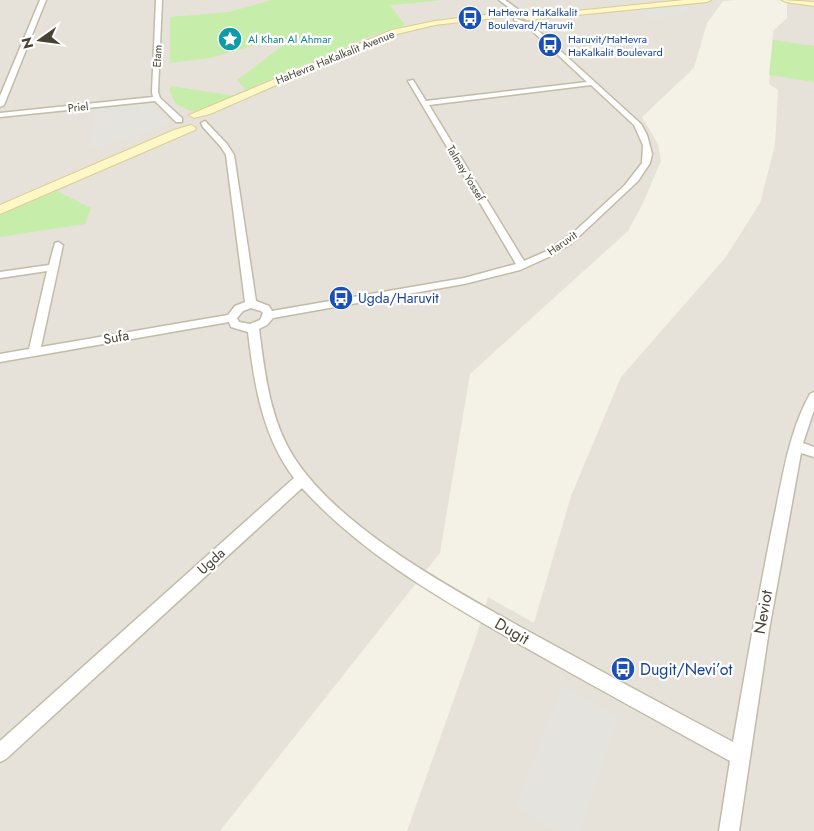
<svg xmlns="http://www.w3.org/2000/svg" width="814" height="831" font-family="Jost,sans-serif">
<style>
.industrial{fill:#e6e2da}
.green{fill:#c7edaa}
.parking{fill:#e5e3de}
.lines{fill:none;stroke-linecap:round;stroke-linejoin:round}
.street-casing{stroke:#c1bba7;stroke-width:3}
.secondary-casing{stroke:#d8ce91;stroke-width:2}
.street{fill:#fff;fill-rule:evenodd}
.secondary{fill:#fff7c5;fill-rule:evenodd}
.labels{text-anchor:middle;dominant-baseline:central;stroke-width:4.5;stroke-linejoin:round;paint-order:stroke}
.far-transit-label{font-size:11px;fill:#164399;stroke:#fff;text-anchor:start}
.far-culture-label{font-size:11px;fill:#0d838f;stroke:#fff;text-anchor:start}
.far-street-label{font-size:11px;fill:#484234;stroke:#fff}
.transit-label{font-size:14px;fill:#164399;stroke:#fff;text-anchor:start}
.street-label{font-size:14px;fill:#484234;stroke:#fff}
.near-street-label{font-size:16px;fill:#484234;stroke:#fff}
.near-transit-label{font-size:16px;fill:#164399;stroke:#fff;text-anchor:start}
</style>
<rect width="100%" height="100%" fill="#f4f2e6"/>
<!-- industrial -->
<g class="industrial">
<path d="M0 0H739L723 1 707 23 694 68 642 117 658 144 661 161 643 203 628 231 470 374 440 553 220 831H0Z"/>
<path d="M771 0H814V831H407L476 637 488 597 534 623 571 496 621 377 725 258 760 203 775 145 778 90 769 84 773 31 787 18V1Z"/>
</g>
<!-- green -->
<g class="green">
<path d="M272 0H445L390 5 405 25 371 36 246 90 237 80 282 46 274 40 210 58 170 63V17L229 12Z"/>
<path d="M773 40 814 46V82L769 75Z"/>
<path d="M170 86 236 96 201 110 190 111 176 104 170 93Z"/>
<path d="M57 191 91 208 85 224 0 237V215Z"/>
</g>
<!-- parking -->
<g class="parking">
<path d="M686 6 690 8 681 16 651 19 639 10Z"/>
<path d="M143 104 152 105 171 121 100 148H90L96 110Z"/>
<path d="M562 686 618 718 581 831H554L515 805Z"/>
</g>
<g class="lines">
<!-- street casing -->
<g class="street-casing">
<g id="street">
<path d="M40 0H46L4 105 0 107V96Z"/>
<path d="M156 0H162L158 92 160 98 182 118V122H176L155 101 0 117V113L153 97 152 92Z"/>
<path d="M499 0H505L523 13 518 14Z"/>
<path d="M514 18 531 24 641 124 647 135 652 154 650 163 638 181 572 243 553 255 520 270 464 284 273 318 267 325 259 329C265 374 270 421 295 459 342 530 451 588 524 629 594 667 663 705 733 742 746 667 759 592 774 518 783 475 789 432 810 394L814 392V410L803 443 814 447V457L801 453 769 630 739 831H719L730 761C658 721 586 682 514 641 438 597 362 554 302 488L6 759 0 762V741L294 478C262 436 254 383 248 332L231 327 229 322 0 362V354L29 349 47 271 0 278V272L49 265 55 243 58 242 63 245 41 347 228 315 235 306 245 302 226 155 221 147 203 127 201 123 205 121 227 144 234 155 256 301 269 306 272 311 464 278 516 264 408 81 413 80 426 101 587 82 527 26 514 20ZM591 85 634 125 643 145 642 163 625 185 574 232 547 251 524 261 429 105ZM251 308 261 311 263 313 260 320 250 324 239 322 237 318 243 311Z"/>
</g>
</g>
<!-- secondary casing -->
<g class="secondary-casing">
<g id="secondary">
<path d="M684 0H711L707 2 527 20 523 18 527 16Z"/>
<path d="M782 0 814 2V6L786 2Z"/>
<path d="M510 12 514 14 513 16 435 25 397 34 368 45 210 114 194 118 189 115 392 30 435 21Z"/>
<path d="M191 125 196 128 195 130 0 214V205L174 130Z"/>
</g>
</g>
<!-- street -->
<use href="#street" class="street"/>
<!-- secondary -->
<use href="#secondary" class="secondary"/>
</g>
<!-- icons -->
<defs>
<g id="bus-disc" transform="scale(1.25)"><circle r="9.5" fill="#1a4fb4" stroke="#fff"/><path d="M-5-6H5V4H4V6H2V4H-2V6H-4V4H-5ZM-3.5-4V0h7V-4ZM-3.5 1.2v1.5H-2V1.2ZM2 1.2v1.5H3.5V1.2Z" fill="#fff"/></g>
<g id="sight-disc" transform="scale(1.25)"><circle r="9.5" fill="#0f9aa8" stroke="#fff"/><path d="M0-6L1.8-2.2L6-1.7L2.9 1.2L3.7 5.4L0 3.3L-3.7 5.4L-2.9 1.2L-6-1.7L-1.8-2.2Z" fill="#fff"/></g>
</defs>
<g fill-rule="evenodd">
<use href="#bus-disc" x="470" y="18"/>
<use href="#sight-disc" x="230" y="39"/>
<use href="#bus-disc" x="550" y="45"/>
<use href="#bus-disc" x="341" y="298"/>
<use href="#bus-disc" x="623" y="669"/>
</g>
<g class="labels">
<!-- far-transit labels -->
<g class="far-transit-label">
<text x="488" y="12">HaHevra HaKalkalit<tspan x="488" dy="13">Boulevard/Haruvit</tspan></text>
<text x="568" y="39">Haruvit/HaHevra<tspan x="568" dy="13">HaKalkalit Boulevard</tspan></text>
</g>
<!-- far-culture labels -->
<g class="far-culture-label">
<text x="248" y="39">Al Khan Al Ahmar</text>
</g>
<!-- far-street labels -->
<g class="far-street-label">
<text transform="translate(157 56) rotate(-87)">Etam</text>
<text transform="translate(335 57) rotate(-22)">HaHevra HaKalkalit Avenue</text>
<text transform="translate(78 107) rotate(-6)">Priel</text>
<text transform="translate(466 173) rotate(59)">Talmay Yossef</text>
<text transform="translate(562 243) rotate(-35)">Haruvit</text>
</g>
<!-- transit labels -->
<g class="transit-label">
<text x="358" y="298">Ugda/Haruvit</text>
</g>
<!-- street labels -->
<g class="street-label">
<text transform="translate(116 337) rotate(-10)">Sufa</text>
<text transform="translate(211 561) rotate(-42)">Ugda</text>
</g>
<!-- near-street labels -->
<g class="near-street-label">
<text transform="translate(763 612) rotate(-80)">Neviot</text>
<text transform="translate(512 631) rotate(30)">Dugit</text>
</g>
<!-- near-transit labels -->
<g class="near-transit-label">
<text x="640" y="669">Dugit/Nevi’ot</text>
</g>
</g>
<!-- north arrow -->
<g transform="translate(40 40) rotate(256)" stroke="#ffffff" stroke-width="4" paint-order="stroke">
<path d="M0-4L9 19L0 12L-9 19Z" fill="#484234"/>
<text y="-8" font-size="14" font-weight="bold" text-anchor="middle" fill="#484234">N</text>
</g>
</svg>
